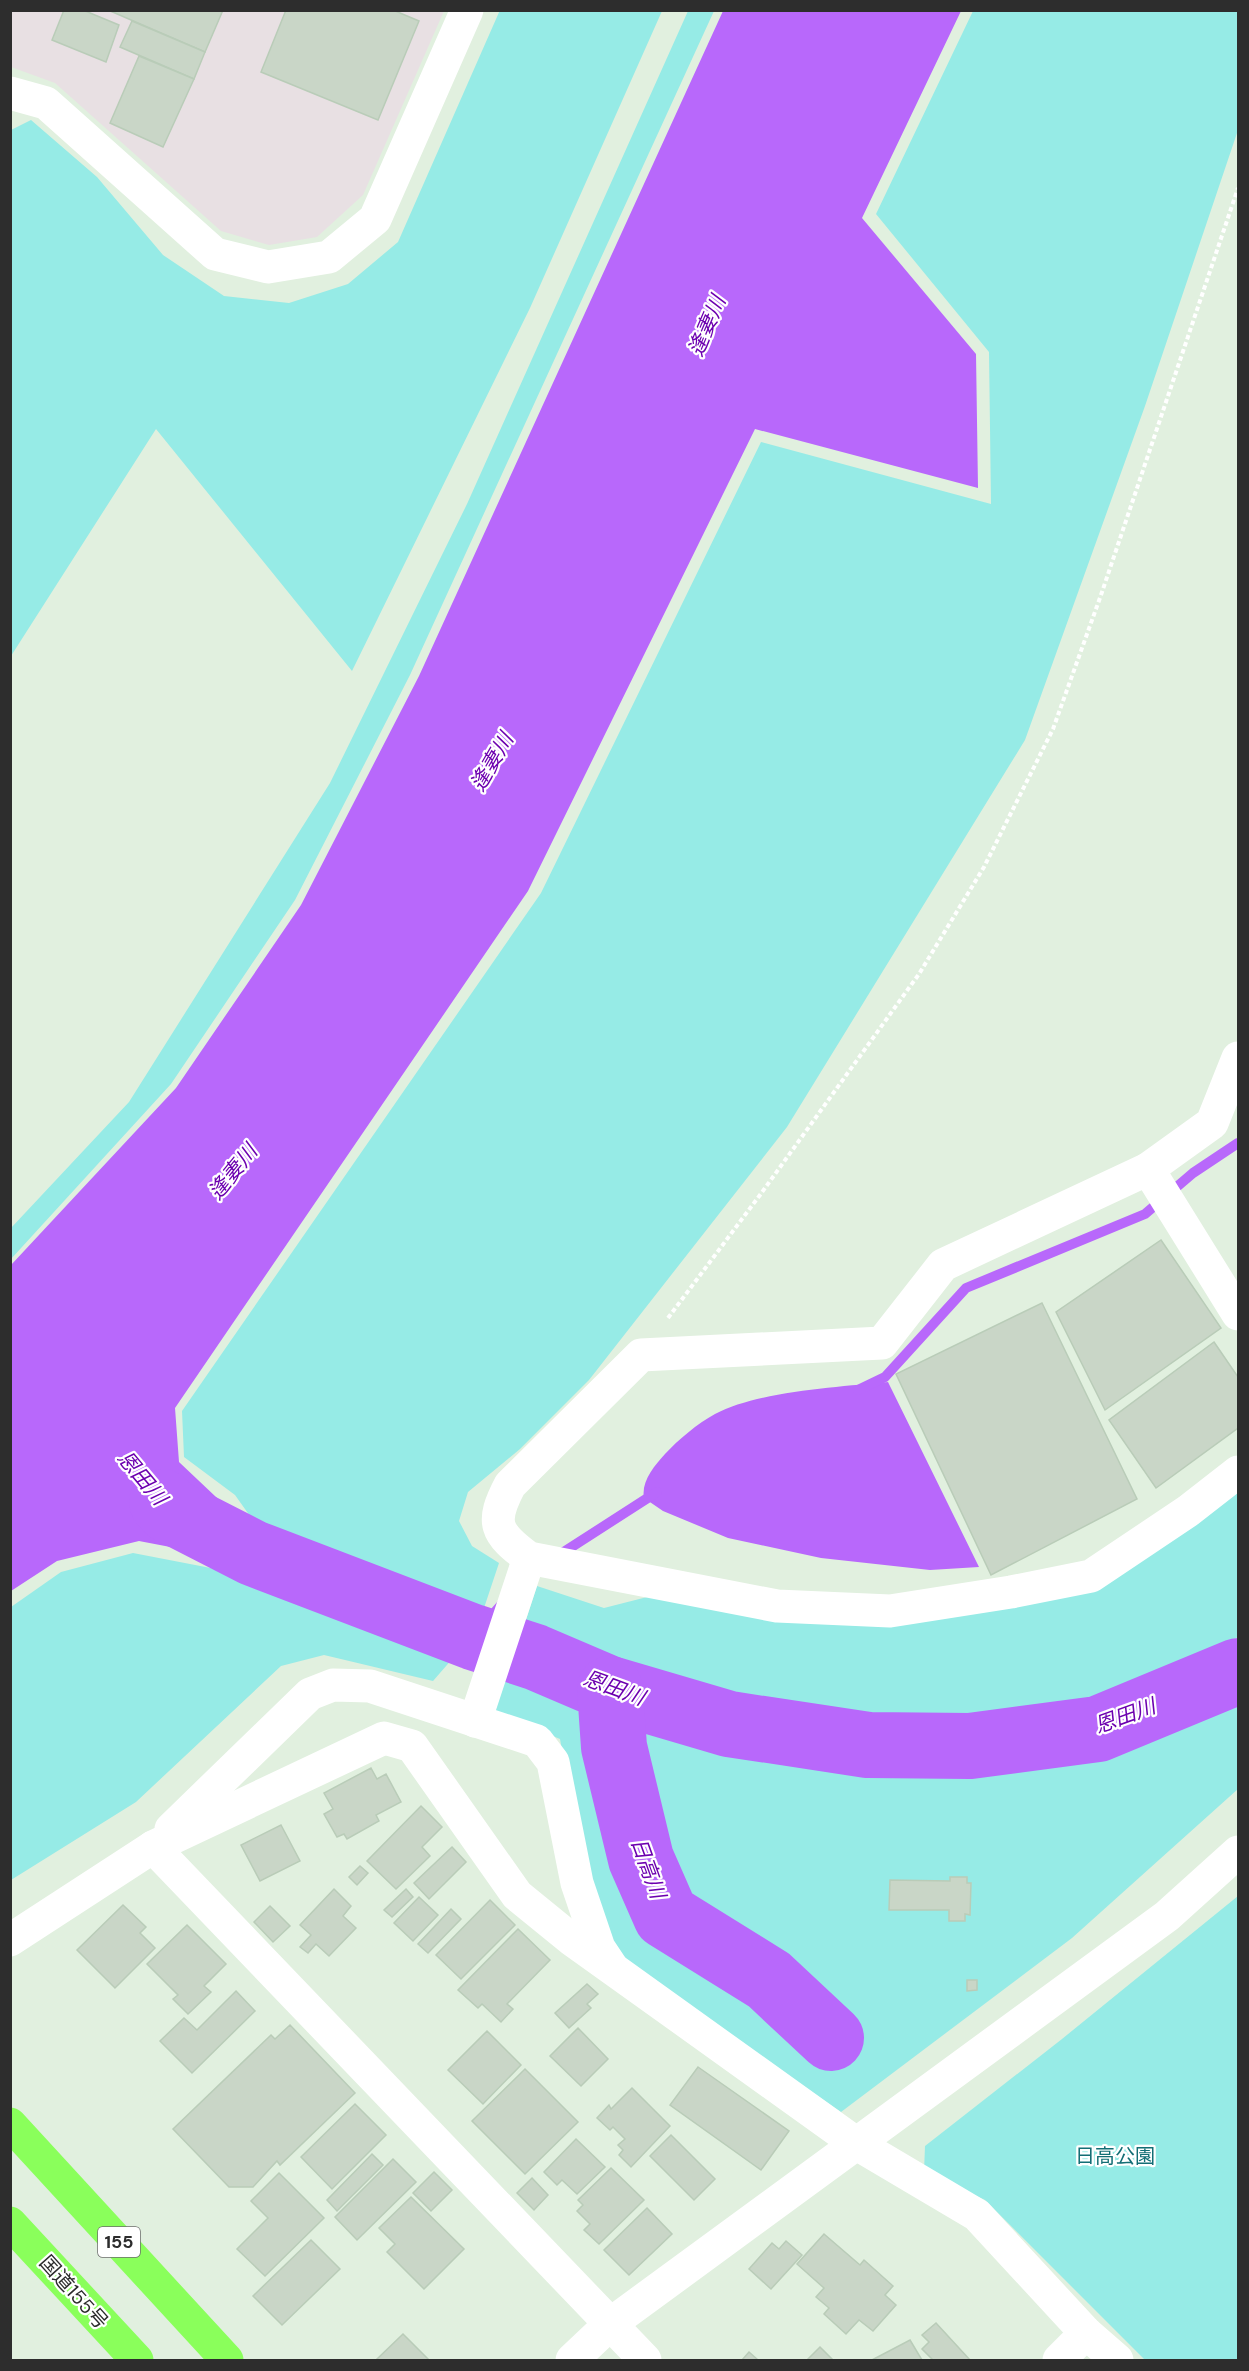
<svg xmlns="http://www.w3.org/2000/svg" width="1249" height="2371" font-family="'DM Sans','Noto Sans JP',sans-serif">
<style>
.industrial{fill:#e8e0e3}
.green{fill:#96ebe6}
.water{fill:#b868fb}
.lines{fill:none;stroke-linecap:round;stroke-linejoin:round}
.stream{stroke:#b868fb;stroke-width:10}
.river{stroke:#b868fb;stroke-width:66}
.building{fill:#c9d6c7;stroke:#b9ccb8;stroke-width:1.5}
.path{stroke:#fff;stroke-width:4;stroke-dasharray:4.5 3;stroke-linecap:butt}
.minor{stroke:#fff;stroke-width:33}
.highway{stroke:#8aff5b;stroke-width:33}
.labels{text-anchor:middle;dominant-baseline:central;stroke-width:4.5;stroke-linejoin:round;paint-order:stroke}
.shield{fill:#fff;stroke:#6c6c6c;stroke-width:1.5}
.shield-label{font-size:18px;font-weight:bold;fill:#2d2d2d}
.park-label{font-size:20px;fill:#136e75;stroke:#fff}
.street-label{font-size:20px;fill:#2d2d2d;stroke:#fff}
.water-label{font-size:21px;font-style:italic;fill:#6c00af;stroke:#fff}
</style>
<rect width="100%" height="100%" fill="#e1f0df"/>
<!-- industrial -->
<path class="industrial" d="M10 11H444L363 195 317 237 269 245 221 231 55 83 11 67Z"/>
<!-- green -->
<g class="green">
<path d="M500 10 662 11 530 308 352 671 156 429 11 656V130L31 120 97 177 163 255 224 296 289 303 348 284 398 242Z"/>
<path d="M688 11H714L410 675 295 900 171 1084 11 1259V1228L129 1102 330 783 467 504Z"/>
<path d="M973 11H1238V130L1145 406 1025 740 787 1127 589 1380 520 1449 468 1492 459 1521 472 1546 499 1563 480 1620 393 1586 270 1544 235 1495 184 1457 182 1411 541 893 761 442 991 504 989 352 876 214Z"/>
<path d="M1238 1483V1637C1190 1662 1141 1686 1088 1700 991 1727 855 1723 758 1700 678 1680 601 1653 524 1626L537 1586 604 1608 655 1595 780 1616 1096 1582Z"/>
<path d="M133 1553 273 1580 460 1650 433 1681 324 1655 281 1666 136 1802 11 1880V1607L61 1572Z"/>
<path d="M504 1680 567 1698 591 1727 621 1862 633 1902 664 1944 834 2066 853 2038 685 1914 651 1856 625 1716 759 1757 877 1772 1007 1769 1106 1751 1219 1710 1238 1700V1789L1072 1938 841 2112 631 1968 600 1921 582 1862 560 1739 493 1712Z"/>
<path d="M1238 1896V2360H1145L985 2200 924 2172 925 2146 1062 2039Z"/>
</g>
<!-- water -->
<g class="water">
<path d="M723 11H961L862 218 976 354 978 488 755 429 528 891 175 1408 179 1462 253 1532 233 1559 139 1541 57 1561 11 1591V1265L176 1088 301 905 419 676Z"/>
<path d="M888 1382 979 1567 930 1570 821 1558 728 1538 663 1511 644 1498C641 1482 654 1466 665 1454 679 1439 697 1424 715 1414 758 1391 839 1387 888 1382Z"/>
</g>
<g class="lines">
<!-- stream -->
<g class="stream">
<path d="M858 1390 885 1377 966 1288 1145 1214 1193 1173 1238 1143"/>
<path d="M556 1557 657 1492"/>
<path d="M473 1637 502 1604"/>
</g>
<!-- river -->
<g class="river">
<path d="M162 1502 169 1510 253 1553 473 1637 535 1657 610 1689 729 1724 868 1745 970 1746 1098 1729 1238 1671"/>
<path d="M610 1689 614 1747 641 1859 666 1916 769 1980 831 2038"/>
</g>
</g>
<!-- building -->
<g class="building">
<path d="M64 10H83L119 25 106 62 52 40Z"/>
<path d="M108 10H223L205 52Z"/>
<path d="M286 10H393L419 21 378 120 261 72Z"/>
<path d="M132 21 205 52 194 79 120 47Z"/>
<path d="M139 56 194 79 163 147 110 123Z"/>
<path d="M1161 1240 1221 1328 1105 1410 1056 1312Z"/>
<path d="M1042 1303 1137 1499 991 1575 896 1374Z"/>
<path d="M1214 1342 1238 1377V1428L1156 1488 1109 1420Z"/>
<path d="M371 1768 377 1779 386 1774 401 1802 376 1815 379 1821 347 1839 344 1834 337 1837 324 1814 333 1809 324 1793Z"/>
<path d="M421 1806 442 1827 422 1847 430 1856 396 1889 367 1861Z"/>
<path d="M281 1825 300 1861 260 1881 241 1845Z"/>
<path d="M452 1847 466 1862 429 1899 414 1883Z"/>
<path d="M360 1866 368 1873 357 1885 349 1877Z"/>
<path d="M950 1877H967V1883H971L970 1915 965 1914V1921H949V1910H889L890 1880 950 1881Z"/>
<path d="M334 1889 351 1906 343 1916 356 1928 329 1956 316 1944 308 1953 300 1947 311 1935 300 1925Z"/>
<path d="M406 1889 413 1897 392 1917 384 1910Z"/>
<path d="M419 1897 438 1915 413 1941 394 1923Z"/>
<path d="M490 1900 515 1925 461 1979 436 1955Z"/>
<path d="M123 1905 146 1927 140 1933 155 1948 115 1988 77 1950Z"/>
<path d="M270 1906 290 1926 273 1942 254 1922Z"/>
<path d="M451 1909 461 1919 428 1953 418 1944Z"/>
<path d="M187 1925 226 1964 204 1986 211 1992 188 2014 173 1999 178 1995 147 1964Z"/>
<path d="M518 1929 550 1960 507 2004 513 2009 501 2022 482 2004 478 2008 458 1990Z"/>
<path d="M967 1980H977V1990L967 1991Z"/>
<path d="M587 1984 598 1994 587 2004 591 2008 569 2028 555 2013Z"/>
<path d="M236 1991 255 2011 192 2073 160 2041 184 2018 197 2030Z"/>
<path d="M290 2025 355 2093 280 2165 277 2161 253 2187H229L173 2129 271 2035 275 2039Z"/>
<path d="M578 2028 608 2059 581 2086 550 2056Z"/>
<path d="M487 2031 521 2065 483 2104 448 2070Z"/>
<path d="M698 2067 789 2131 761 2170 670 2105Z"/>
<path d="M525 2069 578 2122 525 2174 472 2121Z"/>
<path d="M632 2088 670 2126 631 2167 619 2155 623 2150 618 2145 625 2139 613 2127 610 2130 597 2118 609 2105 611 2109Z"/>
<path d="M355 2104 386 2135 332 2189 301 2157Z"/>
<path d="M671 2135 715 2179 694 2200 650 2156Z"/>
<path d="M576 2139 605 2167 577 2194 562 2180 557 2185 544 2172Z"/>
<path d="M372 2154 383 2165 337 2211 327 2200Z"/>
<path d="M393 2159 416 2182 357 2240 335 2217Z"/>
<path d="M611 2168 644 2200 599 2244 584 2230 590 2224 577 2211 583 2205 578 2200Z"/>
<path d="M434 2172 452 2190 431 2211 413 2193Z"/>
<path d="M279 2173 324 2218 265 2276 237 2249 268 2218 251 2201Z"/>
<path d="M532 2178 548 2195 534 2210 517 2193Z"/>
<path d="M411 2197 464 2249 424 2289 387 2252 395 2244 379 2228Z"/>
<path d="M647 2208 672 2234 629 2275 604 2250Z"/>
<path d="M824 2234 860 2265 864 2260 893 2286 885 2295 896 2305 873 2331 859 2320 846 2334 824 2314 829 2308 816 2297 824 2288 797 2264Z"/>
<path d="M311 2240 340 2269 282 2325 253 2296Z"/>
<path d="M786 2241 802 2255 771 2289 749 2269 772 2243 779 2249Z"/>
<path d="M936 2323 970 2360H933L922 2349 929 2342 922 2335Z"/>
<path d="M403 2334 429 2360H376Z"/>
<path d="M910 2340 922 2360H872Z"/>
<path d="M820 2347 833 2360H807Z"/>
<path d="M749 2352 758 2360H742Z"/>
</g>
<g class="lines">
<!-- path -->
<path class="path" d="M668 1318 760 1195 919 974 984 867 1053 729 1101 595 1238 188"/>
<!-- minor -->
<g class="minor">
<path d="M10 93 46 103 215 254 268 267 329 257 375 219 467 10"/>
<path d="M1148 1169 1212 1123 1238 1058"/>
<path d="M1238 1314 1148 1169 943 1265 882 1343 641 1355 510 1485C490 1523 495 1533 529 1558L777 1606 890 1611 1011 1592 1091 1576 1188 1511 1238 1472"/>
<path d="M475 1721 529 1558"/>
<path d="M171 1829 310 1694 333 1685 370 1686 537 1741 553 1762 577 1883 599 1948 611 1966"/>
<path d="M153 1847 645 2360"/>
<path d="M10 1940 153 1847 384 1738 412 1746 517 1895 571 1939 857 2144 977 2215 1086 2333 1117 2360"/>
<path d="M572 2360 609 2325 1167 1916 1238 1852"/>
<path d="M1059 2360 1086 2333"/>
</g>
<!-- highway -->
<g class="highway">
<path d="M10 2124 227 2360"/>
<path d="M10 2223 137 2360"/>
</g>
</g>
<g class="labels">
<!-- shield labels -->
<rect class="shield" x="98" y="2227" width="42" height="30" rx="4.5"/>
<g class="shield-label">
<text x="119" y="2242">155</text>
</g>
<!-- park labels -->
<g class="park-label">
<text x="1115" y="2156">日高公園</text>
</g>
<!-- street labels -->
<g class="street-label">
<text transform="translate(74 2292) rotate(48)">国道155号</text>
</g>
<!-- water labels -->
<g class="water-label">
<text transform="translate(707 326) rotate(-67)">逢妻川</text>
<text transform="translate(492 762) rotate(-60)">逢妻川</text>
<text transform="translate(233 1172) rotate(-51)">逢妻川</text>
<text transform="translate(142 1478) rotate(50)">恩田川</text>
<text transform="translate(614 1688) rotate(20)">恩田川</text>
<text transform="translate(1125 1716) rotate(-20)">恩田川</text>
<text transform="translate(648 1868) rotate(70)">日高川</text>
</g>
</g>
<!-- border -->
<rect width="1249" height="2371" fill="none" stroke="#2d2d2d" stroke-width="24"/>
</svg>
